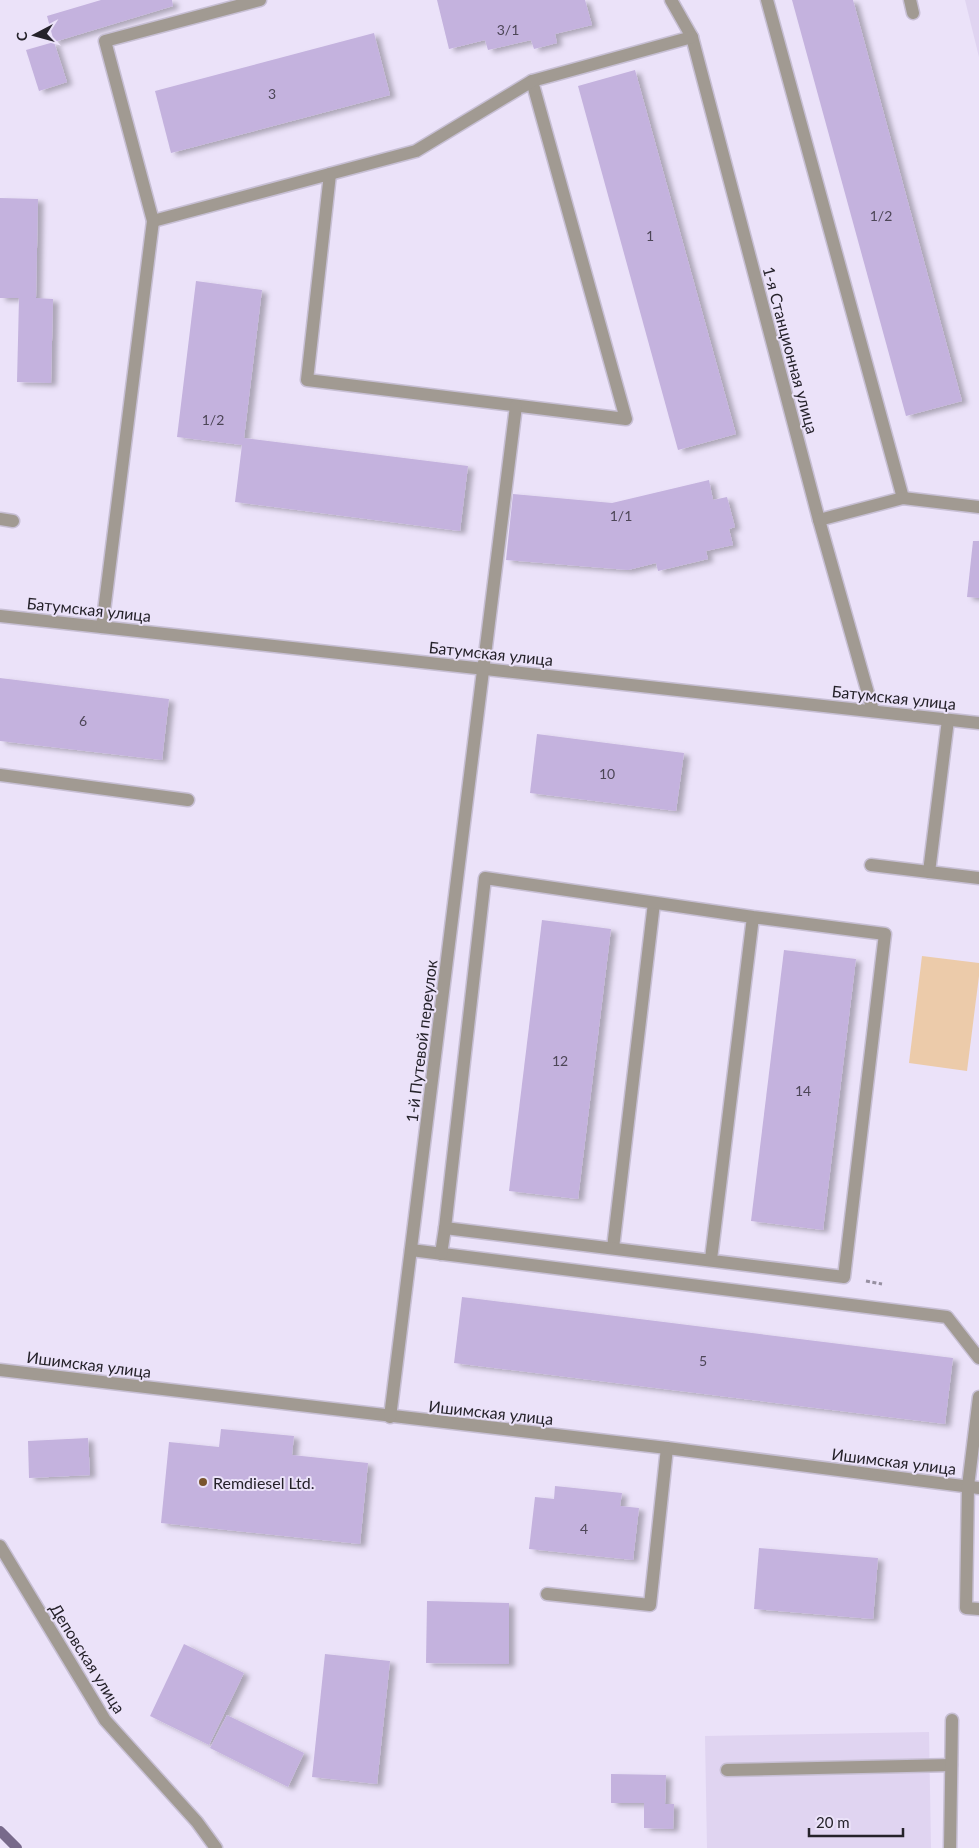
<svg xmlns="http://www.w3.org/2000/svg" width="979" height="1848" font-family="Lato,sans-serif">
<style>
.built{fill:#e0d4f1}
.green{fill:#eccbaa}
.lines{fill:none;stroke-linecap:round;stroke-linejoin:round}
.stream{stroke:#786a8b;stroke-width:10}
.building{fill:#c4b2de;filter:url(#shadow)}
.minor-casing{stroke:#c7bfd4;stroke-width:15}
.path{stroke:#9790a1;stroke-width:3;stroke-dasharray:4 2.5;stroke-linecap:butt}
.minor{stroke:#a19a92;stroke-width:12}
.poi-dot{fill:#79552e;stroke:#ebe2f9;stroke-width:2}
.labels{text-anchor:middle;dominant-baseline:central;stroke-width:4;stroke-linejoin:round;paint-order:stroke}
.number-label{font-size:14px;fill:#4d4657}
.street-label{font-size:16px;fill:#25222a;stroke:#ebe2f9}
.poi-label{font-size:16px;fill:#25222a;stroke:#ebe2f9;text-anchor:start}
</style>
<defs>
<filter id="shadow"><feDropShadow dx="5.5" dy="3" stdDeviation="2.5" flood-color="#0004"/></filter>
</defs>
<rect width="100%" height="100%" fill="#ebe2f9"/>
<!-- built -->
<g class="built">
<path d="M965 0H979V57Z"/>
<path d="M929 1732 931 1848H707L705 1736Z"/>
</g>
<!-- green -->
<path class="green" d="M922 956 979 963V976L967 1071 909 1063Z"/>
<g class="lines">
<!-- stream -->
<path class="stream" d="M0 1831 17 1848"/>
</g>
<!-- building -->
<g class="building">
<path d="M101 0H172L173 6 54 42 47 16Z"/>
<path d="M437 0H585L592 25 555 34 557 43 534 49 531 40 488 50 485 40 449 49Z"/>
<path d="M792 0H853L962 401 906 416Z"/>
<path d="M374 33 390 95 171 153 155 91Z"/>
<path d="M54 42 67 82 39 91 26 50Z"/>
<path d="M635 70 736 434 678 450 578 86Z"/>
<path d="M0 198 38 199 36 298 53 299 51 383 17 382 19 298H0Z"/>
<path d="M196 281 262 290 244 438 468 466 460 531 235 502 242 445 177 437Z"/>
<path d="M709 480 713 500 727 497 735 527 729 529 733 545 706 551 708 559 658 571 656 563 628 570 506 560 513 494 612 503Z"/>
<path d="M973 541H979V598L967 597Z"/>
<path d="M0 678 169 699 162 760 0 741Z"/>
<path d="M537 734 684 753 676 811 530 793Z"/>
<path d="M542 920 611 929 578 1199 509 1191Z"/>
<path d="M784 950 856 959 823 1230 751 1221Z"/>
<path d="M462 1297 953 1358 945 1424 454 1363Z"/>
<path d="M221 1429 294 1436 292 1455 368 1463 360 1544 161 1523 169 1442 219 1447Z"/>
<path d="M88 1438 90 1475 29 1478 28 1441Z"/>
<path d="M555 1486 622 1493 620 1506 639 1508 633 1560 529 1549 535 1497 554 1499Z"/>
<path d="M759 1548 878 1558 873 1619 754 1609Z"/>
<path d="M427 1601 509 1603V1664L426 1663Z"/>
<path d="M184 1644 244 1673 209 1745 150 1716Z"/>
<path d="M325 1654 390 1661 377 1784 312 1777Z"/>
<path d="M227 1715 304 1753 288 1787 210 1748Z"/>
<path d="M611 1774 666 1775 665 1804H674L673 1829 644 1828V1803H611Z"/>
</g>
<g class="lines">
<!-- minor casing -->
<g class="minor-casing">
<g id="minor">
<path d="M671 0 692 37 819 520 873 711"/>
<path d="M767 0 903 498"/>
<path d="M910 0 913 13"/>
<path d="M330 174 307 380 626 419 532 81 692 37"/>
<path d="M153 221 416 151 532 81"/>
<path d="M0 519 13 521"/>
<path d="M819 520 903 498 979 507"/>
<path d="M0 616 979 723"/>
<path d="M102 627 153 221 105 41 260 0"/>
<path d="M0 775 188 800"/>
<path d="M871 865 979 878"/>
<path d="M929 872 948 720"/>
<path d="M613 1248 654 903"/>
<path d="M411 1250 947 1317 979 1358"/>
<path d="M441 1254 445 1228"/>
<path d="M711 1259 753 917 885 934 844 1277 445 1228 485 878 753 917"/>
<path d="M0 1370 667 1448 979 1488"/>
<path d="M979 1397 968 1486 966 1608 979 1609"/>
<path d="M390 1417 516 406"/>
<path d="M0 1546 105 1720 197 1822 216 1848"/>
<path d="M547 1594 650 1605 667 1448"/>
<path d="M727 1770 951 1765"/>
<path d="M950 1848 952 1720"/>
</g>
</g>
<!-- path -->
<path class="path" d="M866 1281 882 1284"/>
<!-- minor -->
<use href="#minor" class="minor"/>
</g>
<!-- markers -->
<circle class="poi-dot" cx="203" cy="1482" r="5"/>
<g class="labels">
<!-- number labels -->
<g class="number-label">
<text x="508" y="29">3/1</text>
<text x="272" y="93">3</text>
<text x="881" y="215">1/2</text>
<text x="650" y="235">1</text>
<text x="213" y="419">1/2</text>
<text x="621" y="515">1/1</text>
<text x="83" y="720">6</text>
<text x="607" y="773">10</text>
<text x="560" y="1060">12</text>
<text x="803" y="1090">14</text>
<text x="703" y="1360">5</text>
<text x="584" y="1528">4</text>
</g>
<!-- street labels -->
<g class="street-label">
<text transform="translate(791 350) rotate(75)">1-я Станционная улица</text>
<text transform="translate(89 609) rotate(6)">Батумская улица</text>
<text transform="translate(491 653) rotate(6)">Батумская улица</text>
<text transform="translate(894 697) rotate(6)">Батумская улица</text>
<text transform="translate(421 1041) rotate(-83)">1-й Путевой переулок</text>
<text transform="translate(89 1364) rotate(7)">Ишимская улица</text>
<text transform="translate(491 1412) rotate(6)">Ишимская улица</text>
<text transform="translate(894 1461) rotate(7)">Ишимская улица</text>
<text transform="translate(88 1658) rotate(58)">Деповская улица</text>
</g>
<!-- poi labels -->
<g class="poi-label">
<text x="213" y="1482">Remdiesel Ltd.</text>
</g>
</g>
<!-- north arrow -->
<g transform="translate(35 35) rotate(264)" stroke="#ebe2f9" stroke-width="4" paint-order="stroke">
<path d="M0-4L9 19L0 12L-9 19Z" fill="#25222a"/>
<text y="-8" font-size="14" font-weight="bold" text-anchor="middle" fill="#25222a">С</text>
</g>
<!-- scale -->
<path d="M809 1828v8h94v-8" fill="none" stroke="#25222a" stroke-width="2.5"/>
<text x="816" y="1828" font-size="15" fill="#25222a" stroke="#ebe2f9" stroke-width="4" paint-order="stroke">20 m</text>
</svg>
